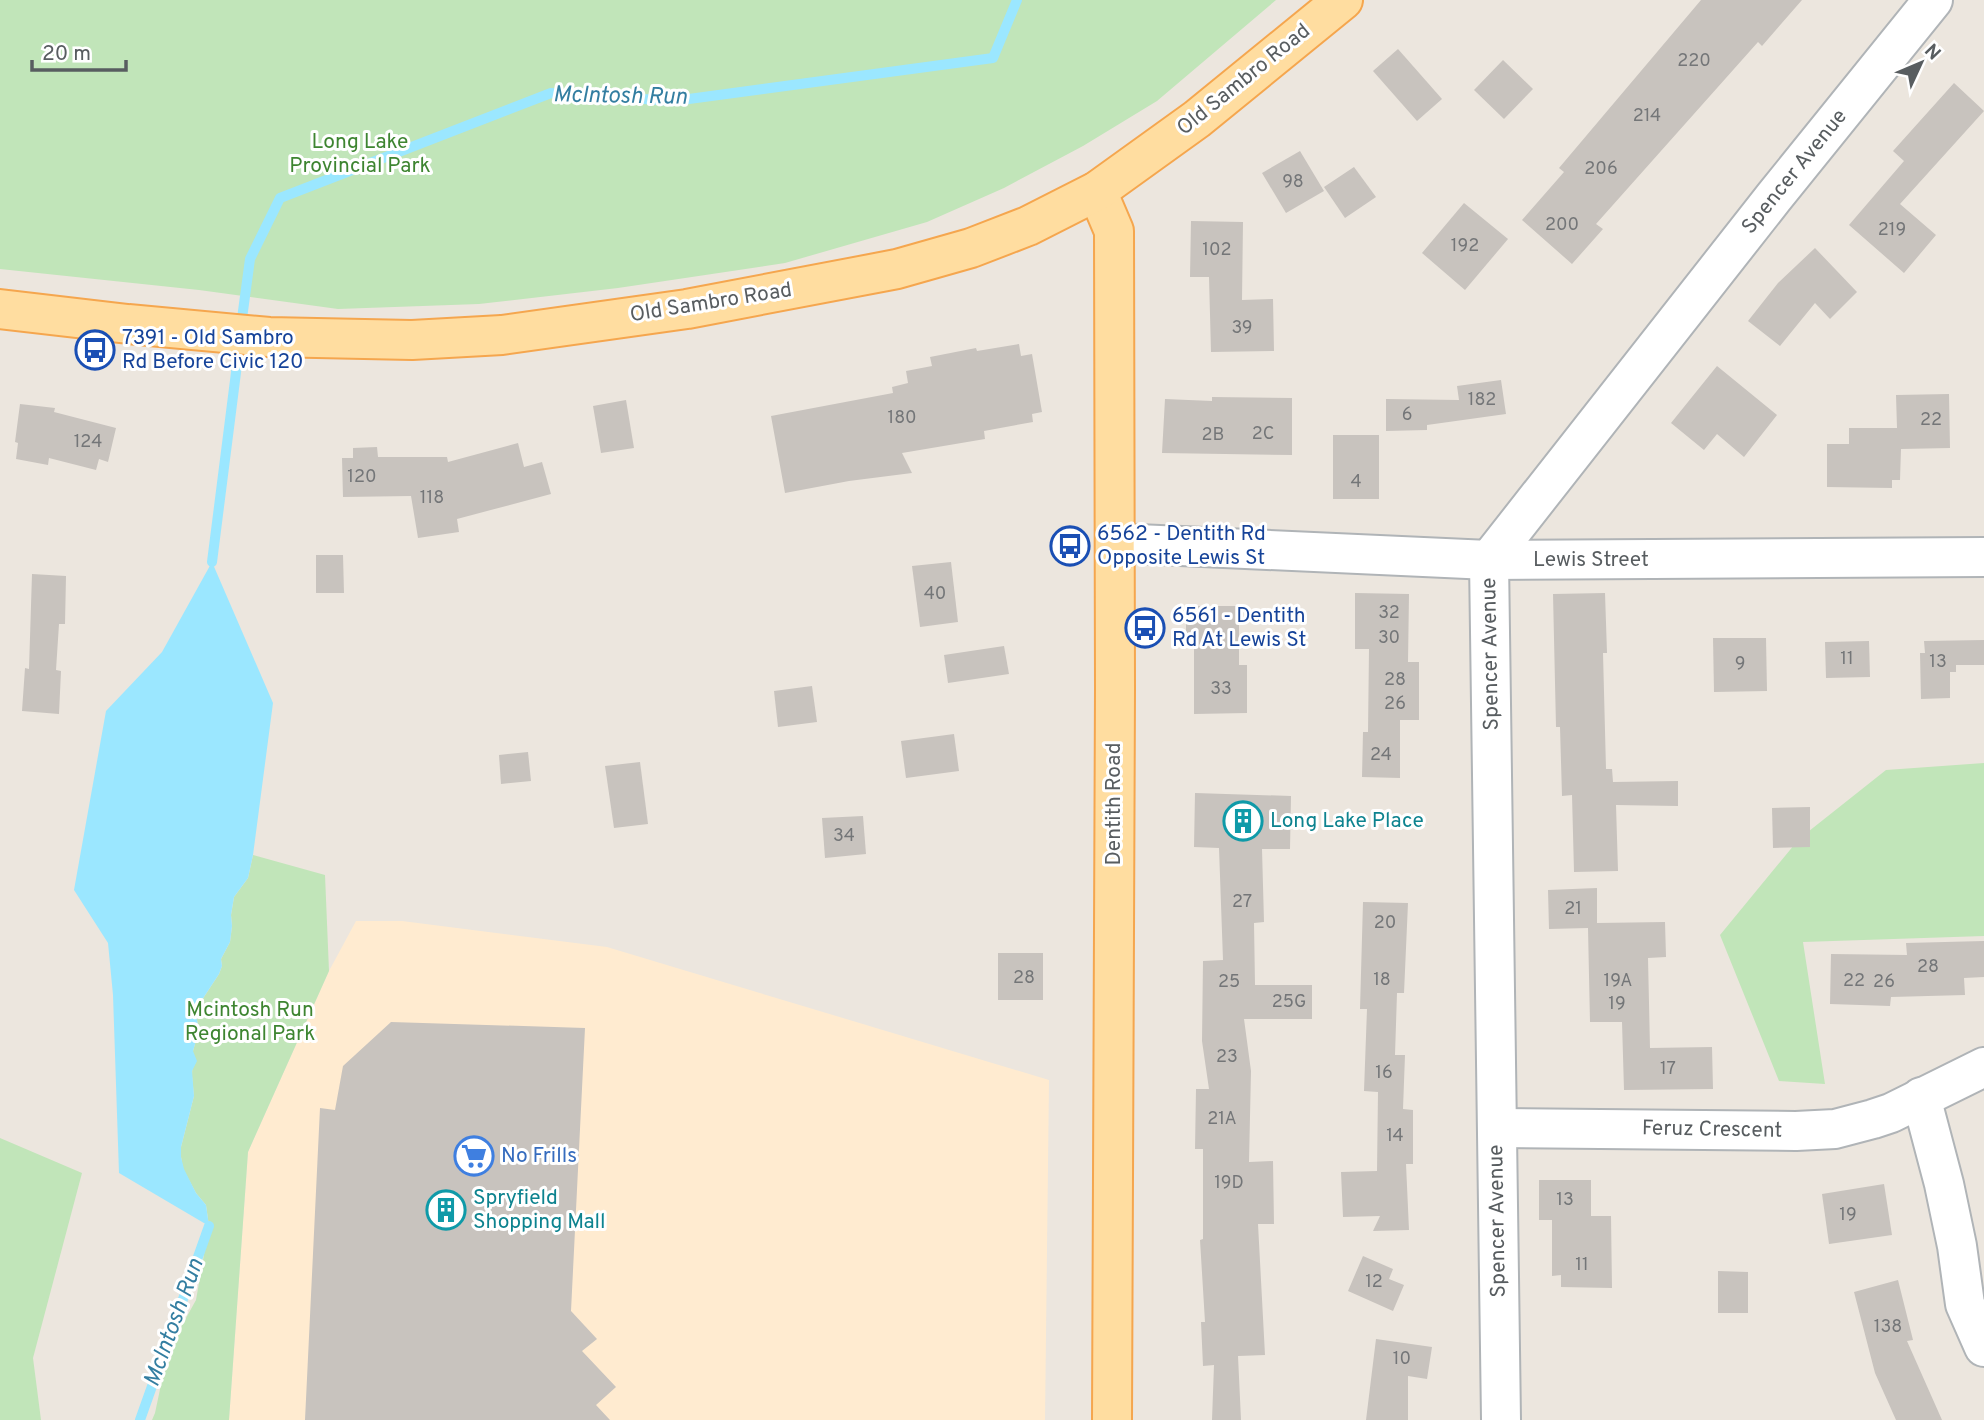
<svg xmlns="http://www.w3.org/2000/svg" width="1984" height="1420" font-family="Overpass,sans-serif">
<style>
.commercial{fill:#ffebd0}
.green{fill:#c1e5b9}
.water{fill:#9be7ff}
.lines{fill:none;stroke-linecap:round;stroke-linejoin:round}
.stream{stroke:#9be7ff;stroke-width:10}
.building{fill:#c8c3be}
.minor-casing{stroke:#b0b4b7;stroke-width:42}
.major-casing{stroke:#f5a64e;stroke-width:42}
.minor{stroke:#fff;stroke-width:38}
.major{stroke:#ffdda0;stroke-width:38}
.labels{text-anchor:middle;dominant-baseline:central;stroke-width:6;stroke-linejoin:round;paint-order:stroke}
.number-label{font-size:18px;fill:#747678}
.street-label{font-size:21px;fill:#585d60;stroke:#fff}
.park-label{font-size:21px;fill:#3e8531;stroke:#fff}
.transit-label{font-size:21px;fill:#164399;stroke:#fff;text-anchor:start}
.culture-label{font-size:21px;fill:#0d838f;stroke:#fff;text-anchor:start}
.shop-label{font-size:21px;fill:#366cbe;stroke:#fff;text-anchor:start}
.water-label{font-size:23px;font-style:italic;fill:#337ea1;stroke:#fff}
</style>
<rect width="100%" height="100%" fill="#ece6de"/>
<!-- commercial -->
<path class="commercial" d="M356 921H402L607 947 1049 1080 1045 1420H229L248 1152 329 971Z"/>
<!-- green -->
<g class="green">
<path d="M0 0H1276L1157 101 1083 146 1004 188 927 222 785 263 618 288 479 304 338 309 199 290 0 269Z"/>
<path d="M1984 763V936L1803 942 1825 1084 1779 1081 1720 935 1799 839 1886 770Z"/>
<path d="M253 855 325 875 329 971 248 1152 229 1420H152L155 1413 162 1380 181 1327 196 1300 209 1226 206 1205 196 1193 183 1169 181 1157V1147L194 1096 192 1076 193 1051 199 1030 196 1015 198 1006 219 974 222 966 221 959 230 942 232 926 231 915 234 897 248 878Z"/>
<path d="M0 1138 82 1173 33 1358 41 1420H0Z"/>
</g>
<!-- water -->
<path class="water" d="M212 562 273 703 253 855 248 878 234 897 231 915 232 926 230 942 221 959 222 966 219 974 198 1006 196 1015 199 1030 193 1051 197 1061 192 1071 194 1096 181 1147V1157L184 1169 196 1193 206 1205 209 1226 119 1173 113 995 108 943 74 890 106 711 162 652Z"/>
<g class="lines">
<!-- stream -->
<g class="stream">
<path d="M241 326 250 259 280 198 551 93 674 101 993 58 1017 0"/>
<path d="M212 562 240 341"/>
<path d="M140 1420 209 1226"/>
</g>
</g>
<!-- building -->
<g class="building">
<path d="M1701 0H1802L1762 46 1758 42 1596 224 1603 229 1572 264 1522 220 1564 172 1559 168Z"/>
<path d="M1398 49 1442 99 1417 121 1373 71Z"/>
<path d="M1503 60 1533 89 1504 119 1474 90Z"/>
<path d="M1954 83 1984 111 1900 204 1936 235 1904 273 1849 225 1904 161 1893 151Z"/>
<path d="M1300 151 1324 191 1286 213 1262 173Z"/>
<path d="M1354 167 1376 197 1345 218 1324 187Z"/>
<path d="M1464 203 1508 239 1465 290 1422 253Z"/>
<path d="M1191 221 1243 222 1242 300 1273 299 1274 351 1211 352 1209 277H1190Z"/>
<path d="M1815 248 1857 292 1830 319 1815 303 1780 346 1748 321 1778 283Z"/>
<path d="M1019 344 1021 356 1032 354 1042 412 1032 414 1033 422 984 431 985 439 902 453 912 473 849 481 785 493 771 416 893 393 892 387 908 383 906 371 932 366 930 357 976 348 977 351Z"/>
<path d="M1717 366 1777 415 1744 457 1717 434 1704 450 1671 423Z"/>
<path d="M1501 380 1506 414 1427 425V430L1386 431V399L1459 400 1457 386Z"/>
<path d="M1949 394 1950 448 1901 449 1900 480H1892V488L1827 487V444H1849V428H1897L1896 395Z"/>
<path d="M1212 397 1292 398V455L1162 453 1165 399 1212 401Z"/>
<path d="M626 400 634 448 601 453 593 406Z"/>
<path d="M20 404 55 408 54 412 116 428 108 462 99 459 96 470 49 458 48 465 16 459 18 443 15 442Z"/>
<rect x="1333" y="435" width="46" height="64"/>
<path d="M518 443 524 467 542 462 551 494 457 519 459 532 418 538 411 496 343 497 342 458H353V448L377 447 378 457H447L448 462Z"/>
<path d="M316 555H343L344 593H316Z"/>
<path d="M951 562 958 622 920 627 912 566Z"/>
<path d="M32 574 66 576 65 624H59L56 670 61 671 59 714 22 711 25 668 29 669Z"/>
<path d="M1355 593 1409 594 1408 662H1419V720H1400V778L1362 777 1363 732H1368L1369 649H1355Z"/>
<path d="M1605 593 1607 653H1603L1606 769H1612L1613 782 1678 781V806L1616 805 1618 871 1574 872 1572 795 1562 796 1560 727H1556L1553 594Z"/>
<path d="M1186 606H1239V665H1247V713L1194 714V641H1192V635H1186Z"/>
<path d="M1713 638H1766L1767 691 1714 692Z"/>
<path d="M1984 640V665H1956V672H1950V698L1921 699 1920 653H1925L1924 641Z"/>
<path d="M1869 641 1870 677 1826 678 1825 642Z"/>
<path d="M1004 646 1009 674 948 683 944 655Z"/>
<path d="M812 686 817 722 778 727 774 691Z"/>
<path d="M954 734 959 771 906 778 901 741Z"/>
<path d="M528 752 531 781 501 784 499 755Z"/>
<path d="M640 762 648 824 614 828 605 766Z"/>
<path d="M1195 793 1291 796 1290 849H1262L1264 922 1254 923 1255 985H1312V1019H1244L1251 1071 1249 1162 1273 1161 1274 1224H1258L1265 1355 1238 1356 1241 1420H1212L1214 1365 1203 1366 1201 1322H1205L1200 1240 1203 1239V1149H1195L1196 1089H1209L1202 1041 1203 961 1223 960 1219 848 1194 847Z"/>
<path d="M1810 807V847L1773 848 1772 808Z"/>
<path d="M863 816 866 854 825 858 822 818Z"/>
<path d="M1597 888V923L1665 922 1666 957 1648 958 1650 1048 1712 1047 1713 1089 1624 1090 1622 1022H1590L1588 928 1549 929 1548 890Z"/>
<path d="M1363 902 1408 903 1404 993H1397L1395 1055H1405L1403 1109 1413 1110V1164H1406L1409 1230 1373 1231 1380 1216 1343 1217 1341 1172 1377 1171 1378 1092 1364 1091 1367 1009H1360Z"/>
<path d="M1984 941V977L1964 978 1965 995 1891 997 1890 1006 1830 1004 1831 954 1907 955 1906 943Z"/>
<rect x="998" y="953" width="45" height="47"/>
<path d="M391 1022 585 1028 571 1311 597 1339 582 1351 616 1387 596 1405 610 1420H305L320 1108 335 1110 343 1066Z"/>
<path d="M1539 1180H1591V1216H1611L1612 1288 1561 1287V1275L1552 1276V1220H1539Z"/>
<path d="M1884 1184 1892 1235 1829 1244 1822 1194Z"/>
<path d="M1363 1256 1393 1269 1389 1279 1404 1285 1393 1311 1348 1291Z"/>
<path d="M1718 1271 1748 1272V1313H1718Z"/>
<path d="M1898 1280 1913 1340 1907 1341 1942 1420H1896L1875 1373 1854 1292Z"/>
<path d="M1376 1339 1432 1347 1427 1379 1408 1376V1420H1366Z"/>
</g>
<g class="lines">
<!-- minor casing -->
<g class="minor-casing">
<g id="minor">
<path d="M1115 543 1489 560 1984 557"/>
<path d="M1921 1097 1944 1184 1957 1246 1965 1304 1984 1347"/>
<path d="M1497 1128 1796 1131 1835 1129 1873 1119 1891 1113 1984 1067"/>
<path d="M1501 1420 1489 560 1774 197 1933 0"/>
</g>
</g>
<!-- major casing -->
<g class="major-casing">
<g id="major">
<path d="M1097 191 1114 231 1115 688 1112 1420"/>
<path d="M0 309 128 324 269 337 412 340 502 335 687 309 897 269 971 248 1028 226 1097 191 1197 119 1343 0"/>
</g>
</g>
<!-- minor -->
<use href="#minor" class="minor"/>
<!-- major -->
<use href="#major" class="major"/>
</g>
<!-- icons -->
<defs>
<g id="bus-ring" transform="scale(2.0125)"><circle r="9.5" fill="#fff" stroke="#1a4fb4" stroke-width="1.5"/><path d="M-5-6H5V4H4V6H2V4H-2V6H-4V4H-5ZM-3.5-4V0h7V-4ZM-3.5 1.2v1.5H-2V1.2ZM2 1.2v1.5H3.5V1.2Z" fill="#1a4fb4"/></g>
<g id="building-ring" transform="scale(2.0125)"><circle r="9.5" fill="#fff" stroke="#0f9aa8" stroke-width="1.5"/><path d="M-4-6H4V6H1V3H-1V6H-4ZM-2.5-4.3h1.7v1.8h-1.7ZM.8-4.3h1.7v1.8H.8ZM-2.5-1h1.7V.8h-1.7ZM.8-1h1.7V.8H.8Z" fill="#0f9aa8"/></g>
<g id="supermarket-ring" transform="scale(2.0125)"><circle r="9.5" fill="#fff" stroke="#3f7fe0" stroke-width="1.5"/><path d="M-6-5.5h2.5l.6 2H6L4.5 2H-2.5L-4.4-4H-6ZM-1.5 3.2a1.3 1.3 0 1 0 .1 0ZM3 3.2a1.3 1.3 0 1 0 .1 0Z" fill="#3f7fe0"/></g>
</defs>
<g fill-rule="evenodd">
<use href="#bus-ring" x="95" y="350"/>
<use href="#bus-ring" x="1070" y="546"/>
<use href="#bus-ring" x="1145" y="628"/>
<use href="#building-ring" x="1243" y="821"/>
<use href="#supermarket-ring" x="474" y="1156"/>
<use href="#building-ring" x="446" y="1210"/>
</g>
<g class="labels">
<!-- number labels -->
<g class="number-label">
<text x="1694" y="61">220</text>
<text x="1647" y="116">214</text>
<text x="1601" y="169">206</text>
<text x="1293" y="182">98</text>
<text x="1562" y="225">200</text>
<text x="1892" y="230">219</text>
<text x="1465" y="246">192</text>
<text x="1217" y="250">102</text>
<text x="1242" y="328">39</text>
<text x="1482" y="400">182</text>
<text x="1407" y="415">6</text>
<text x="902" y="418">180</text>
<text x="1931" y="420">22</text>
<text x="1263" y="434">2C</text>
<text x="1213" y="435">2B</text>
<text x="88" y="442">124</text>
<text x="362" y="477">120</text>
<text x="1356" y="482">4</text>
<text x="432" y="498">118</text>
<text x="935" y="594">40</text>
<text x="1389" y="613">32</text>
<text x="1389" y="638">30</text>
<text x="1847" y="659">11</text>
<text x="1938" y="662">13</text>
<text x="1740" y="664">9</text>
<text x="1395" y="680">28</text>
<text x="1221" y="689">33</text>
<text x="1395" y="704">26</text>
<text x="1381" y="755">24</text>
<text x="844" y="836">34</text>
<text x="1242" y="902">27</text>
<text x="1573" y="909">21</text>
<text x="1385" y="923">20</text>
<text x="1928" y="967">28</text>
<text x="1024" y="978">28</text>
<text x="1382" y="980">18</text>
<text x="1618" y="981">19A</text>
<text x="1854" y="981">22</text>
<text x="1229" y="982">25</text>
<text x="1884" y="982">26</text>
<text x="1289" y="1002">25G</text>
<text x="1617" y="1004">19</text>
<text x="1227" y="1057">23</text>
<text x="1668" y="1069">17</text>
<text x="1384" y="1073">16</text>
<text x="1222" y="1119">21A</text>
<text x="1395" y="1136">14</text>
<text x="1229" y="1183">19D</text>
<text x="1565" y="1200">13</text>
<text x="1848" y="1215">19</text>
<text x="1582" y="1265">11</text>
<text x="1374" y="1282">12</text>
<text x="1888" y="1327">138</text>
<text x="1402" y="1359">10</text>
</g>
<!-- street labels -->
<g class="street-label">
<text transform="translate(1244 80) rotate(-39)">Old Sambro Road</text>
<text transform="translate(1795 172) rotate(-51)">Spencer Avenue</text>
<text transform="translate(711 303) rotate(-9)">Old Sambro Road</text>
<text x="1591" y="560">Lewis Street</text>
<text transform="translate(1491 654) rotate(-91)">Spencer Avenue</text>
<text transform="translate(1114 804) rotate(-90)">Dentith Road</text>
<text transform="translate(1712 1130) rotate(1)">Feruz Crescent</text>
<text transform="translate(1498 1221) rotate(-91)">Spencer Avenue</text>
</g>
<!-- park labels -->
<g class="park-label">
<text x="360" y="142">Long Lake<tspan x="360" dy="24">Provincial Park</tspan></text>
<text x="250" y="1010">Mcintosh Run<tspan x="250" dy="24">Regional Park</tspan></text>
</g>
<!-- transit labels -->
<g class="transit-label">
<text x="122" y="338">7391 - Old Sambro<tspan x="122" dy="24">Rd Before Civic 120</tspan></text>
<text x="1097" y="534">6562 - Dentith Rd<tspan x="1097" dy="24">Opposite Lewis St</tspan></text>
<text x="1172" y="616">6561 - Dentith<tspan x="1172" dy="24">Rd At Lewis St</tspan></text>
</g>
<!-- culture labels -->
<g class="culture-label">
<text x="1270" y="821">Long Lake Place</text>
<text x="473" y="1198">Spryfield<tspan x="473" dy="24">Shopping Mall</tspan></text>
</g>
<!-- shop labels -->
<g class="shop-label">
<text x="501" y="1156">No Frills</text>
</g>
<!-- water labels -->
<g class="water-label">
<text transform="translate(620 97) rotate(1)">McIntosh Run</text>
<text transform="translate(175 1323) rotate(-70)">McIntosh Run</text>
</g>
</g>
<!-- north arrow -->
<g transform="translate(1921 63) rotate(46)" stroke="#ffffff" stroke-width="5" paint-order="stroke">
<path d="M0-5L12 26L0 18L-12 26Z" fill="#585d60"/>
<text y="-10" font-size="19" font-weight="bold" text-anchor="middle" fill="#585d60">N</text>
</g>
<!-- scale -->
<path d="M32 60v10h94v-10" fill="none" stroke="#585d60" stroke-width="3.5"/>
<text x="42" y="60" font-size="21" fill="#585d60" stroke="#ffffff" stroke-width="5" paint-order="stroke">20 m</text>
</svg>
